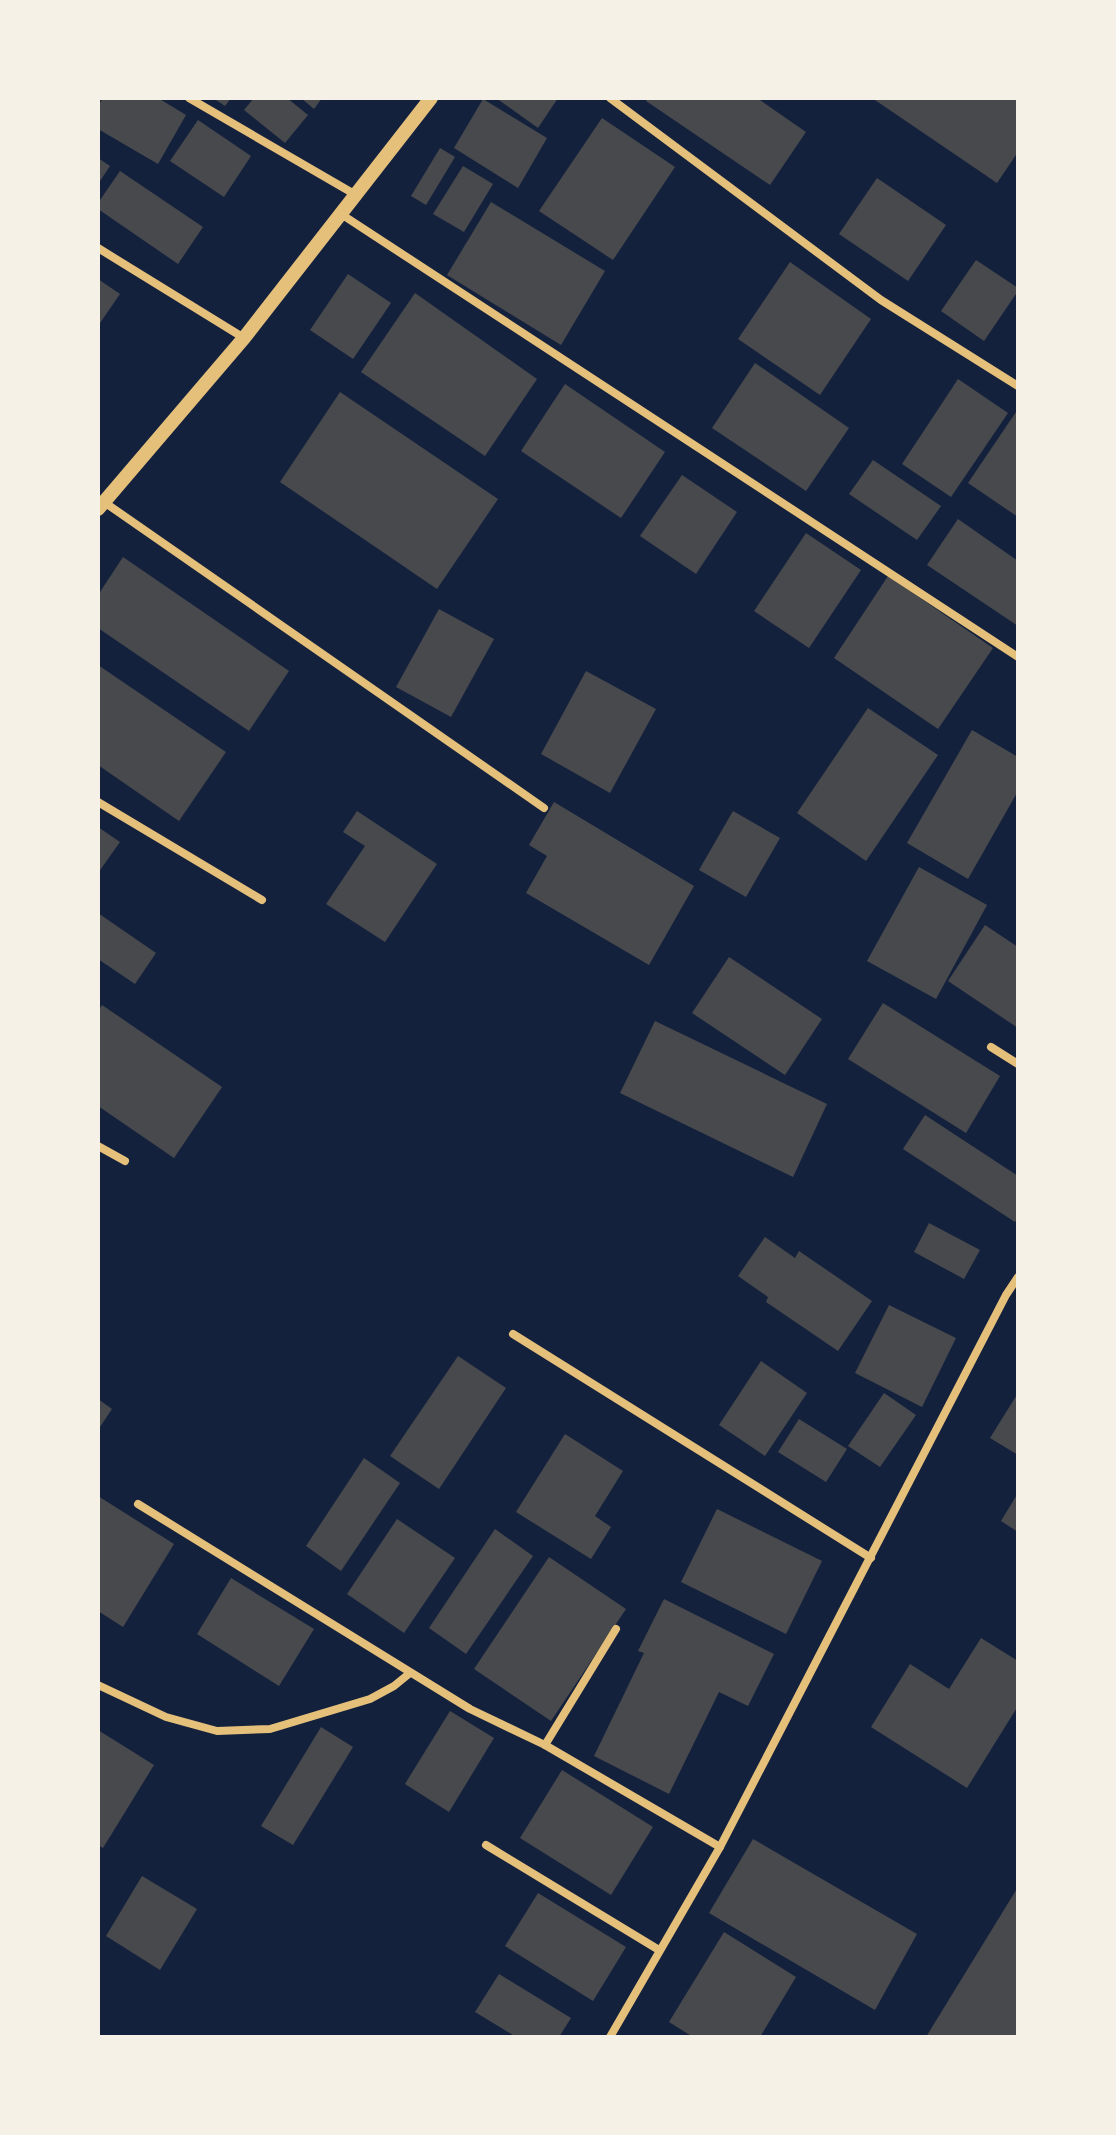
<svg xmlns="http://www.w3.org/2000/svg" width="1116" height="2135" font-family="Manrope,sans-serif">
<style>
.building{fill:#48494c}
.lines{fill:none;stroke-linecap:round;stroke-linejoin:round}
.minor{stroke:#e5c07b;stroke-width:8}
.tertiary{stroke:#e5c07b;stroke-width:14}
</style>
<rect width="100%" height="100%" fill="#14213d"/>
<!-- building -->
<g class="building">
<path d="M103 98H158L186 115 158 164 98 129V106Z"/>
<path d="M213 98H231L225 106Z"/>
<path d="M254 98H287L308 115 285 143 244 110Z"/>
<path d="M301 98H322L314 109Z"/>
<path d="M496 98H558L538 128Z"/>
<path d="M648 98H757L806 132 770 185 646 101Z"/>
<path d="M872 98H1018V152L997 183Z"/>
<path d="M483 99 547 138 518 188 454 148Z"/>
<path d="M602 118 675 167 613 260 539 211Z"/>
<path d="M198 120 251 156 224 197 170 161Z"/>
<path d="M440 148 455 157 426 205 411 196Z"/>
<path d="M98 158 110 166 98 184Z"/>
<path d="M463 166 493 184 464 232 433 214Z"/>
<path d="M120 171 203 227 178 264 98 209V203Z"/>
<path d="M877 178 946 225 908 281 839 234Z"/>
<path d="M491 202 605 271 561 345 447 275Z"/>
<path d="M976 260 1018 288V291L984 341 941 311Z"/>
<path d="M790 262 871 319 820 395 738 339Z"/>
<path d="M348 274 391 303 353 359 310 330Z"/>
<path d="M98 279 120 294 98 326Z"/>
<path d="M415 293 537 379 485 456 361 372Z"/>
<path d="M755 363 849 428 806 491 712 428Z"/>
<path d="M958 379 1008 413 951 497 902 464Z"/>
<path d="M565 384 665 452 621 518 521 451Z"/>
<path d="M340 392 498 499 437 589 280 482Z"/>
<path d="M1018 409V517L968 483Z"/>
<path d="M873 460 941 506 917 540 849 494Z"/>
<path d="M682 475 737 512 696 574 640 536Z"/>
<path d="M958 519 1018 561V626L927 565Z"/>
<path d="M806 533 861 570 809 648 754 611Z"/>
<path d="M123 557 289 671 249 731 98 628V595Z"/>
<path d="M888 576 993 648 938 729 834 658Z"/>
<path d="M439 609 494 639 451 717 396 687Z"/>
<path d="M98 665 226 752 179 821 98 765Z"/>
<path d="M586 671 656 709 610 793 541 754Z"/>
<path d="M868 708 938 755 866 861 797 813Z"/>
<path d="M972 730 1018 757V791L968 879 907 843Z"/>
<path d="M554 802 694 886 649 965 526 893 547 856 529 845Z"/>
<path d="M357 811 437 864 385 942 326 904 365 846 343 832Z"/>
<path d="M733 811 780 838 746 897 699 870Z"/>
<path d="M98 827 120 842 98 873Z"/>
<path d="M919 867 987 905 936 999 867 961Z"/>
<path d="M98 913 156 953 135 984 98 959Z"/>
<path d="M985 925 1018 947V1028L948 981Z"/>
<path d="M729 957 822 1019 785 1075 692 1013Z"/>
<path d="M883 1003 1000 1076 966 1133 848 1059Z"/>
<path d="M102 1005 222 1087 174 1158 98 1106V1011Z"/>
<path d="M655 1021 827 1104 793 1177 620 1093Z"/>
<path d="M925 1115 1018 1176V1218L1015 1222 903 1149Z"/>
<path d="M929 1223 980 1250 964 1279 914 1252Z"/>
<path d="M765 1237 795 1258 799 1251 872 1301 838 1351 766 1302 768 1297 738 1276Z"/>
<path d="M889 1305 956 1338 922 1407 855 1373Z"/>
<path d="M458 1356 506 1388 439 1489 390 1456Z"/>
<path d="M761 1361 807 1393 765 1456 719 1425Z"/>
<path d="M884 1393 916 1415 880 1467 848 1446Z"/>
<path d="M1018 1393V1455L990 1438Z"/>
<path d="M98 1399 112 1409 98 1430Z"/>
<path d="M799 1419 847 1449 826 1482 778 1452Z"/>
<path d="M565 1434 623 1471 595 1516 611 1527 591 1559 516 1512Z"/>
<path d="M364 1458 400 1483 341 1571 306 1546Z"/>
<path d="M1018 1493V1532L1001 1521Z"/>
<path d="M98 1496 174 1544 123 1627 98 1611Z"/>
<path d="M717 1509 822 1561 786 1634 681 1582Z"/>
<path d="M397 1519 455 1558 404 1633 347 1594Z"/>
<path d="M495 1529 533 1556 466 1654 429 1628Z"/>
<path d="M549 1557 626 1609 551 1721 474 1669Z"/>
<path d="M231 1578 314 1629 279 1686 197 1634Z"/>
<path d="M664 1599 774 1654 748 1706 719 1692 669 1794 594 1756 644 1653 638 1651Z"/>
<path d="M981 1638 1018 1661V1706L967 1788 871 1727 910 1664 949 1689Z"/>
<path d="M450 1711 494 1738 449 1812 405 1784Z"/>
<path d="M321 1727 353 1747 293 1845 261 1826Z"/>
<path d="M98 1730 154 1765 103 1848 98 1845Z"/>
<path d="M562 1770 653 1827 611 1895 520 1838Z"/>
<path d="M753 1839 917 1934 875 2010 709 1913Z"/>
<path d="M142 1876 197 1909 160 1970 106 1936Z"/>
<path d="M1018 1887V2037H926Z"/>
<path d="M538 1893 626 1947 593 2001 505 1946Z"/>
<path d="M724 1932 796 1977 760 2037H693L669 2022Z"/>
<path d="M499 1974 571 2018 559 2037H516L475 2012Z"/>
</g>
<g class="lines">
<!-- minor -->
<g class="minor">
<path d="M189 98 356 195"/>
<path d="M610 98 881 300 1018 386"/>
<path d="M341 214 1018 657"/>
<path d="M98 248 244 338"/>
<path d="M104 502 544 808"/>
<path d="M98 802 262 900"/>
<path d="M991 1047 1018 1064"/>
<path d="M98 1146 125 1161"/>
<path d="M513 1334 871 1558"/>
<path d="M138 1504 470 1709 545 1745 720 1847"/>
<path d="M98 1685 166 1717 217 1731 270 1729 370 1699 394 1686 410 1673"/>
<path d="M545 1745 616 1629"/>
<path d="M486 1845 659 1950"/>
<path d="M610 2037 720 1847 1006 1295 1018 1277"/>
</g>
<!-- tertiary -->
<path class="tertiary" d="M98 509 244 338 431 98"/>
</g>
<!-- border -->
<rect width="1116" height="2135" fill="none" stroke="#f6f1e7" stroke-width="200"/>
</svg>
